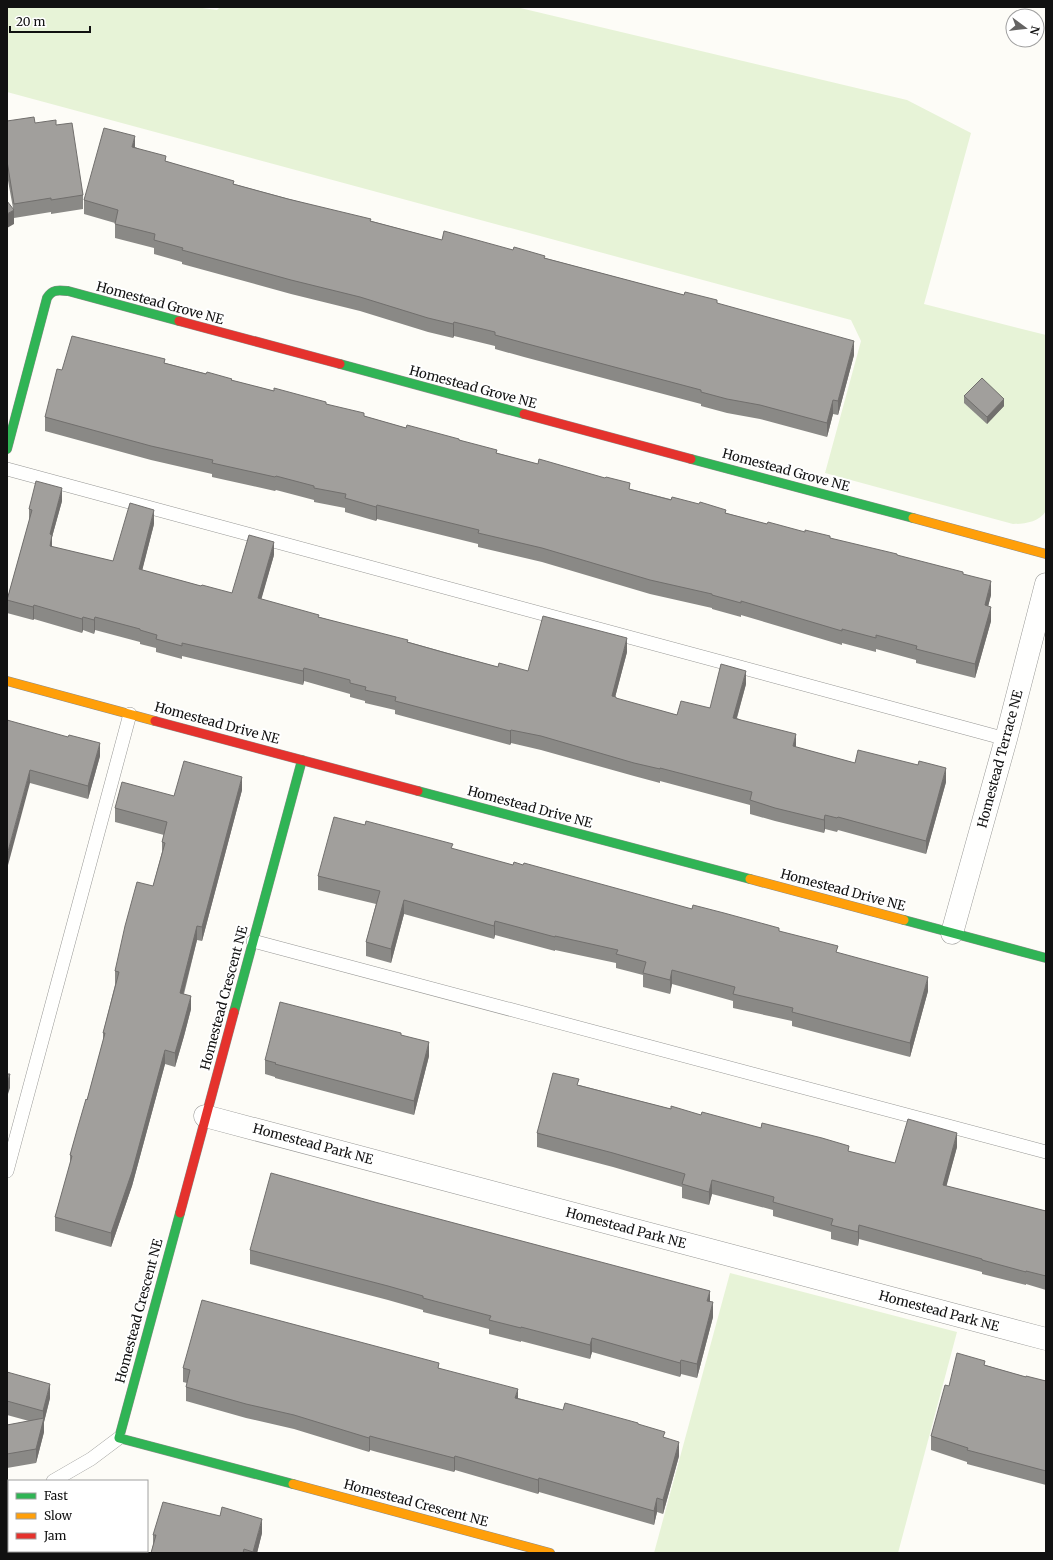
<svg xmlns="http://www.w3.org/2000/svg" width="1053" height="1560" font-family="Merriweather,serif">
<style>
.green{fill:#e7f3d7}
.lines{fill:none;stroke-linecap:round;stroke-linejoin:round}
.lane-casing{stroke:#979795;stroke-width:14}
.street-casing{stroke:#979795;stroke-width:23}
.fast-casing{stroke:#8e8d8b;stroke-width:10}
.slow-casing{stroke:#8e8d8b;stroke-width:10}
.jam-casing{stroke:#8e8d8b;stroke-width:10}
.lane{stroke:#fffffe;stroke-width:13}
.street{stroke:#fffffe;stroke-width:22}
.fast{stroke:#30b455;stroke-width:9}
.slow{stroke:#ff9f0a;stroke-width:9}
.jam{stroke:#e5322d;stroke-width:9}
.wall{fill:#8a8986}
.shaded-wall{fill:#716f6d}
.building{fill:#a19f9c;stroke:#716f6d}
.labels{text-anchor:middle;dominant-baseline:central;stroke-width:4;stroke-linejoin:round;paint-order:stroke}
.street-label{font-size:13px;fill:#111;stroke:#fff}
</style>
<rect width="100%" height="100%" fill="#fdfcf7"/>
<!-- green -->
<g class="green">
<path d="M7 7H195L217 10 220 7H516L907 100 971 133 924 304 1046 335V511C1039 522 1025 524 1013 524L825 473 861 341 851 320 7 92Z"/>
<path d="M730 1273 957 1332 898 1553H654Z"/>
</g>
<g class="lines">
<!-- lane casing -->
<g class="lane-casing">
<g id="lane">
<path d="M7 469 1006 739"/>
<path d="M253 941 1046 1152"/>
<path d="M7 1171 130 714"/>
<path d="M53 1481 91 1459 119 1438"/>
<path d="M7 1508 9 1507"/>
</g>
</g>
<!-- street casing -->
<g class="street-casing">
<g id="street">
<path d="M952 933 1006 739 1046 584"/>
<path d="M205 1116 1046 1339"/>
</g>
</g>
<!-- fast casing -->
<g class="fast-casing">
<g id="fast">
<path d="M340 364 524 414"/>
<path d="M7 449 47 298C52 289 59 290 68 291L179 321"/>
<path d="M691 459 913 518"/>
<path d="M418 791 750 879"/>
<path d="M904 920 1046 958"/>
<path d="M234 1012 302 760"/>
<path d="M180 1213 119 1438 293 1484"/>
</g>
</g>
<!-- slow casing -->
<g class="slow-casing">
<g id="slow">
<path d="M913 518 1046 554"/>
<path d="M7 681 155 721"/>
<path d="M750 879 904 920"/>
<path d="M293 1484 550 1553"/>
</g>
</g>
<!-- jam casing -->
<g class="jam-casing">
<g id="jam">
<path d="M179 321 340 364"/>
<path d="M524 414 691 459"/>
<path d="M155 721 418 791"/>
<path d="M180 1213 234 1012"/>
</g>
</g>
<!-- lane -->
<use href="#lane" class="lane"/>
<!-- street -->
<use href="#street" class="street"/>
<!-- fast -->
<use href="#fast" class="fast"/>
<!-- slow -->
<use href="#slow" class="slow"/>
<!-- jam -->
<use href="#jam" class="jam"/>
</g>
<!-- wall -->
<g class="wall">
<path d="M7 121 35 123 56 125 83 195V209L51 214V212L14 218V214V224L13 208 7 175Z"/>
<path d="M135 147 166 161 234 184 442 240 545 258 717 304 854 355 838 415 833 414 827 437 760 419 727 413 701 406V404L524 357 495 349V346L454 336 453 338 428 332 360 311 291 294 182 264V262L154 254V248L115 238V223L84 214V200Z"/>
<path d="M165 363 274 391 326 404 364 416 406 428 459 440 497 453 630 489 726 513 767 524 830 538 963 574 991 595 988 606 991 621 975 678 916 663V660L876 649V652L842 643V645L741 615V617L712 609V608L650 594 542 562 478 547V544L377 519 376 521 345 512V508L314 502V500L276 490 275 491 212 477V474L151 460 45 431V417L62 370Z"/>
<path d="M964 396 1004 406 987 424 964 403Z"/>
<path d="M62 501 52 537V547L113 561 154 524 142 570 201 586 232 593 274 555 261 599 319 617 498 667 528 671 627 652 615 697 616 699 677 715 710 708 746 684 737 718 796 747 855 763 946 782 926 854 838 830 837 832 825 829 824 833 775 821 750 814V805L660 781V783L634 776 541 750 511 743 510 745 395 714V710L365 703V701L350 697V694L304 681 303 685 182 656V659L156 652V648L140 644V642L95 630 94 634 83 630 82 633 34 619 33 620 7 613V600L29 522V509Z"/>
<path d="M7 720 100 756 88 799 30 783Z"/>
<path d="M242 790 202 941 197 940 184 994 191 1009 184 1036 175 1067 165 1064 132 1186 111 1247 55 1231V1217L70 1165V1155L87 1100 103 1041V1033L115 985V971L153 886 162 852V842L164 835 115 822V808L174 796Z"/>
<path d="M453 849 513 865 692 909 779 931 838 953 928 991 910 1057 792 1026V1021L733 1008V1001L672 984 670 994 643 987V975L616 968V963L555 950V951L495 935 494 939 404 914 391 963 366 956V942L376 904 318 890V876Z"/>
<path d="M401 1035 429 1056 414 1115 275 1078V1077L265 1074V1060Z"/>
<path d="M579 1085 671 1109 701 1115 895 1163 957 1147 946 1186 1046 1211V1290L1026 1284V1285L982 1274V1272L859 1239 858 1246 831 1239V1232L773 1216V1210L712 1194 709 1205 682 1198V1187L613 1167 537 1147V1133Z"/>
<path d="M250 1250 710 1302 713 1317 697 1378 681 1374 680 1377 592 1352 590 1359 521 1341V1342L489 1334V1329L423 1312V1310L388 1300 250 1264Z"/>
<path d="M985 1365 1026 1377 1046 1381V1485L967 1464V1462L931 1450V1436L949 1386Z"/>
<path d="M183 1368H439L518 1398 563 1410 638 1425 665 1438 679 1456 663 1514 657 1512 654 1525 539 1492 538 1494 455 1470 454 1472 377 1452 370 1450 369 1452 294 1429 246 1418 186 1401V1387L187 1383 183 1382Z"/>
<path d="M7 1372 50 1398 44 1422V1432L36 1463 7 1468V1425L29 1421 7 1415Z"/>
<path d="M262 1533 257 1553H151L153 1545V1535Z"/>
</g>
<!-- shaded-wall -->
<g class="shaded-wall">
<path d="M135 136V150L132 147Z"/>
<path d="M14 210V224L7 228V214Z"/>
<path d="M454 322V336L453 338V324Z"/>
<path d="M854 341V355L838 415V401Z"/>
<path d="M1004 399V406L987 424V417Z"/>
<path d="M833 400V414L827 437V423Z"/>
<path d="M62 488V501L52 537V549L50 559V534Z"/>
<path d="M377 505V519L376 521V507Z"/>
<path d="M154 510V524L139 583V569Z"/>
<path d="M274 542V555L258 611V598Z"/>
<path d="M991 581V595L985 619V605Z"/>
<path d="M34 605V619L33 620V607Z"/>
<path d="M991 607V621L975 678V664Z"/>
<path d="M83 617V630L82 633V619Z"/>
<path d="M95 617V630L94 634V620Z"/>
<path d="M627 638V652L612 709V696Z"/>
<path d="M304 668V681L303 685V671Z"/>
<path d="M746 671V684L733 731V718Z"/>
<path d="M511 730V743L510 745V731Z"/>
<path d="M796 734V748L793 746Z"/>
<path d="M100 743V756L88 799V786Z"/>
<path d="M946 768V782L926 854V841Z"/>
<path d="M30 770V783L7 869V855Z"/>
<path d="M242 777V790L202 941V927Z"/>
<path d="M825 815V829L824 833V820Z"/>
<path d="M404 900V914L391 963V949Z"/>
<path d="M495 921V935L494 939V926Z"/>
<path d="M197 926V940L180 1006V993Z"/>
<path d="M672 970V984L670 994V980Z"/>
<path d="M928 977V991L910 1057V1043Z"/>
<path d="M191 996V1009L184 1036 175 1067V1053Z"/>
<path d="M429 1042V1056L414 1115V1101Z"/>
<path d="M165 1050V1064L132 1186 111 1247V1233Z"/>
<path d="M10 1074V1088L7 1097V1084Z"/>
<path d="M957 1133V1147L943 1199V1185Z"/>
<path d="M712 1180V1194L709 1205V1192Z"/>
<path d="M859 1225V1239L858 1246V1232Z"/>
<path d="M710 1291V1305L707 1301Z"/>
<path d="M713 1302V1317L697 1378V1364Z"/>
<path d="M592 1338V1352L590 1359V1345Z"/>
<path d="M681 1360V1374L680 1377V1363Z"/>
<path d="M50 1384V1398L44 1422V1432L36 1463V1449L43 1421V1411Z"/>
<path d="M518 1389V1403L515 1398Z"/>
<path d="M370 1436V1450L369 1452V1438Z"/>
<path d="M679 1442V1456L663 1514V1500Z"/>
<path d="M455 1456V1470L454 1472V1458Z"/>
<path d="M539 1478V1492L538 1494V1480Z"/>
<path d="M657 1498V1512L654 1525V1511Z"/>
<path d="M262 1519V1533L257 1553H253Z"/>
</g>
<!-- building -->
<g class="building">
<path d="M34 117 35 123 56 120V125L72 123 83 195 51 200V198L14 204 7 161V121Z"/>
<path d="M104 128 135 136 132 147 166 156 165 161 234 181 233 184 288 199 371 219 370 221 442 240 444 231 513 250 514 247 545 256 544 258 684 295 685 292 717 300V303L854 341 838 401 833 400 827 423 760 405 727 399 701 392V390L524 343 495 335V332L454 322 453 324 428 318 360 297 291 280 182 250 183 248 154 240 155 234 115 224 118 210 84 200Z"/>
<path d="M7 201 14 210 7 214Z"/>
<path d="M72 336 165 359 164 363 206 374 207 372 232 379 231 380 274 391V388L311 398 326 402V404L364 413V416L406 428 407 425 459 439V440L497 450 496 453 538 464 539 459 605 478 606 477 630 483 629 489 671 500 672 497 699 504 700 502 726 510 725 513 767 524 768 522 805 532V530L830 536V538L897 554V555L963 572V574L991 581 985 605 991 607 975 664 916 649 917 646 876 635V638L842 629V631L741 601V603L712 595V594L650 580 542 548 478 533 479 530 377 505 376 507 345 498 346 494 314 488V486L276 476 275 477 212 463 213 460 151 446 45 417 57 369 62 370Z"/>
<path d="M982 378 1004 399 987 417 964 396Z"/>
<path d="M36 481 62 488 50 534 52 535 50 546 113 561 130 503 154 510 139 569 201 586 202 585 232 593 249 535 274 542 258 598 319 615 318 617 408 640 407 642 446 653 498 667 499 663 528 671 543 616 627 638 612 696 616 697V698L677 715 681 701 710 708 721 664 746 671 733 718 796 734 793 746 855 763 858 750 918 765 919 761 946 768 926 841 838 817 837 818 825 815 824 820 775 808 750 800 752 792 660 768V769L634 763 541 736 511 730 510 731 395 701 396 697 365 690 366 687 350 683V680L304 668 303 671 182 643V646L156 639 157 635 140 630V629L95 617 94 620 83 617 82 619 34 605 33 607 7 600 32 510 29 509Z"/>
<path d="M7 720 68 737 69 735 100 743 88 786 30 770 7 855Z"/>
<path d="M184 761 242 777 202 927 197 926 180 993 191 996 184 1022 175 1053 165 1050 132 1172 111 1233 55 1217 72 1156 70 1155 77 1130 86 1099 87 1100 105 1033H103L119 972 115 971 125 926 137 882 153 886 165 843 162 842 167 822 115 808 122 782 174 796Z"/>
<path d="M334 817 365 825 366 821 423 836 453 844 451 848 513 865 514 862 523 865 524 863 692 909 693 905 724 913 779 928V931L838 946 836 952 928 977 910 1043 792 1012 793 1008 733 994 735 987 672 970 670 980 643 973 646 962 616 954 618 950 555 936V937L495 921 494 926 404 900 391 949 366 942 380 891 318 876Z"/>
<path d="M280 1002 401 1033V1035L429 1042 414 1101 275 1064 276 1063 265 1060Z"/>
<path d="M553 1073 579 1079 577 1085 671 1109V1106L701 1115 702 1112 761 1128 762 1123 822 1138 849 1146 848 1151 895 1163 908 1119 957 1133 943 1185 1046 1211V1276L1026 1271V1272L982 1260V1259L859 1225 858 1232 831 1225 833 1219 773 1202 774 1197 712 1180 709 1192 682 1184 685 1174 613 1153 537 1133Z"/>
<path d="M7 1074H10L7 1084Z"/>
<path d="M271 1173 375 1202 710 1291 707 1301 713 1302 697 1364 681 1360 680 1363 592 1338 590 1345 521 1327V1328L489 1320 491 1316 423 1298V1296L388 1286 250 1250Z"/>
<path d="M202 1300 439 1363 438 1368 518 1389 515 1398 563 1410 565 1403 638 1423V1424L665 1432 663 1437 679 1442 663 1500 657 1498 654 1511 539 1478 538 1480 455 1456 454 1458 377 1438 370 1436 369 1438 294 1415 246 1404 186 1387 190 1370 183 1368Z"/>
<path d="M957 1353 985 1361 984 1365 1026 1377V1376L1046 1381V1471L967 1450 968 1448 931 1436 945 1385 949 1386Z"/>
<path d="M7 1372 50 1384 43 1411 7 1401Z"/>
<path d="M44 1418 36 1449 7 1454V1425Z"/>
<path d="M163 1502 220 1516 222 1507 262 1519 253 1552 244 1549 243 1553H151L156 1535H153Z"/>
</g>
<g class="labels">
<!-- street labels -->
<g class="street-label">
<text transform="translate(160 303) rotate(15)">Homestead Grove NE</text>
<text transform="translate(473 387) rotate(15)">Homestead Grove NE</text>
<text transform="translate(786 470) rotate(15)">Homestead Grove NE</text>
<text transform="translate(217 723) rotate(15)">Homestead Drive NE</text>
<text transform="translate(1000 759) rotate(-75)">Homestead Terrace NE</text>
<text transform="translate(530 807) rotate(15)">Homestead Drive NE</text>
<text transform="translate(843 890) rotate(15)">Homestead Drive NE</text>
<text transform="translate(224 998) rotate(-75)">Homestead Crescent NE</text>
<text transform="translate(313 1144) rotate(15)">Homestead Park NE</text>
<text transform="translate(626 1228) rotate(15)">Homestead Park NE</text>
<text transform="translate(139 1311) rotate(-75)">Homestead Crescent NE</text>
<text transform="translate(939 1311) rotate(15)">Homestead Park NE</text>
<text transform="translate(416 1503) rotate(15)">Homestead Crescent NE</text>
</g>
</g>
<!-- border -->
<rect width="1053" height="1560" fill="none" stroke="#111111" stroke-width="16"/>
<!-- legend -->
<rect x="8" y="1480" width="140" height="72" fill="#ffffff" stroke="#a0a0a0"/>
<rect x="16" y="1493" width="20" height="6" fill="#30b455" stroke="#a0a0a0"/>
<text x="44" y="1500" font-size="12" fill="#111111">Fast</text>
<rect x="16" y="1513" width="20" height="6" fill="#ff9f0a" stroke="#a0a0a0"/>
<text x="44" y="1520" font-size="12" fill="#111111">Slow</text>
<rect x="16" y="1533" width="20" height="6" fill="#e5322d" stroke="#a0a0a0"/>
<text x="44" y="1540" font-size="12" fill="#111111">Jam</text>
<!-- north arrow -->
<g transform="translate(1025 28) rotate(105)"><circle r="19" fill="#ffffff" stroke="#a0a0a0"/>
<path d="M0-3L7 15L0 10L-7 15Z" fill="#646362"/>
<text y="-6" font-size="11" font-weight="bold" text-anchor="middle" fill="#111111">N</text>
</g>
<!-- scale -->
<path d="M10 26v6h80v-6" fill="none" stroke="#111111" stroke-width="2"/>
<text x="16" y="26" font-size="12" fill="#111111" stroke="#ffffff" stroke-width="3" paint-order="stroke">20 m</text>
</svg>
